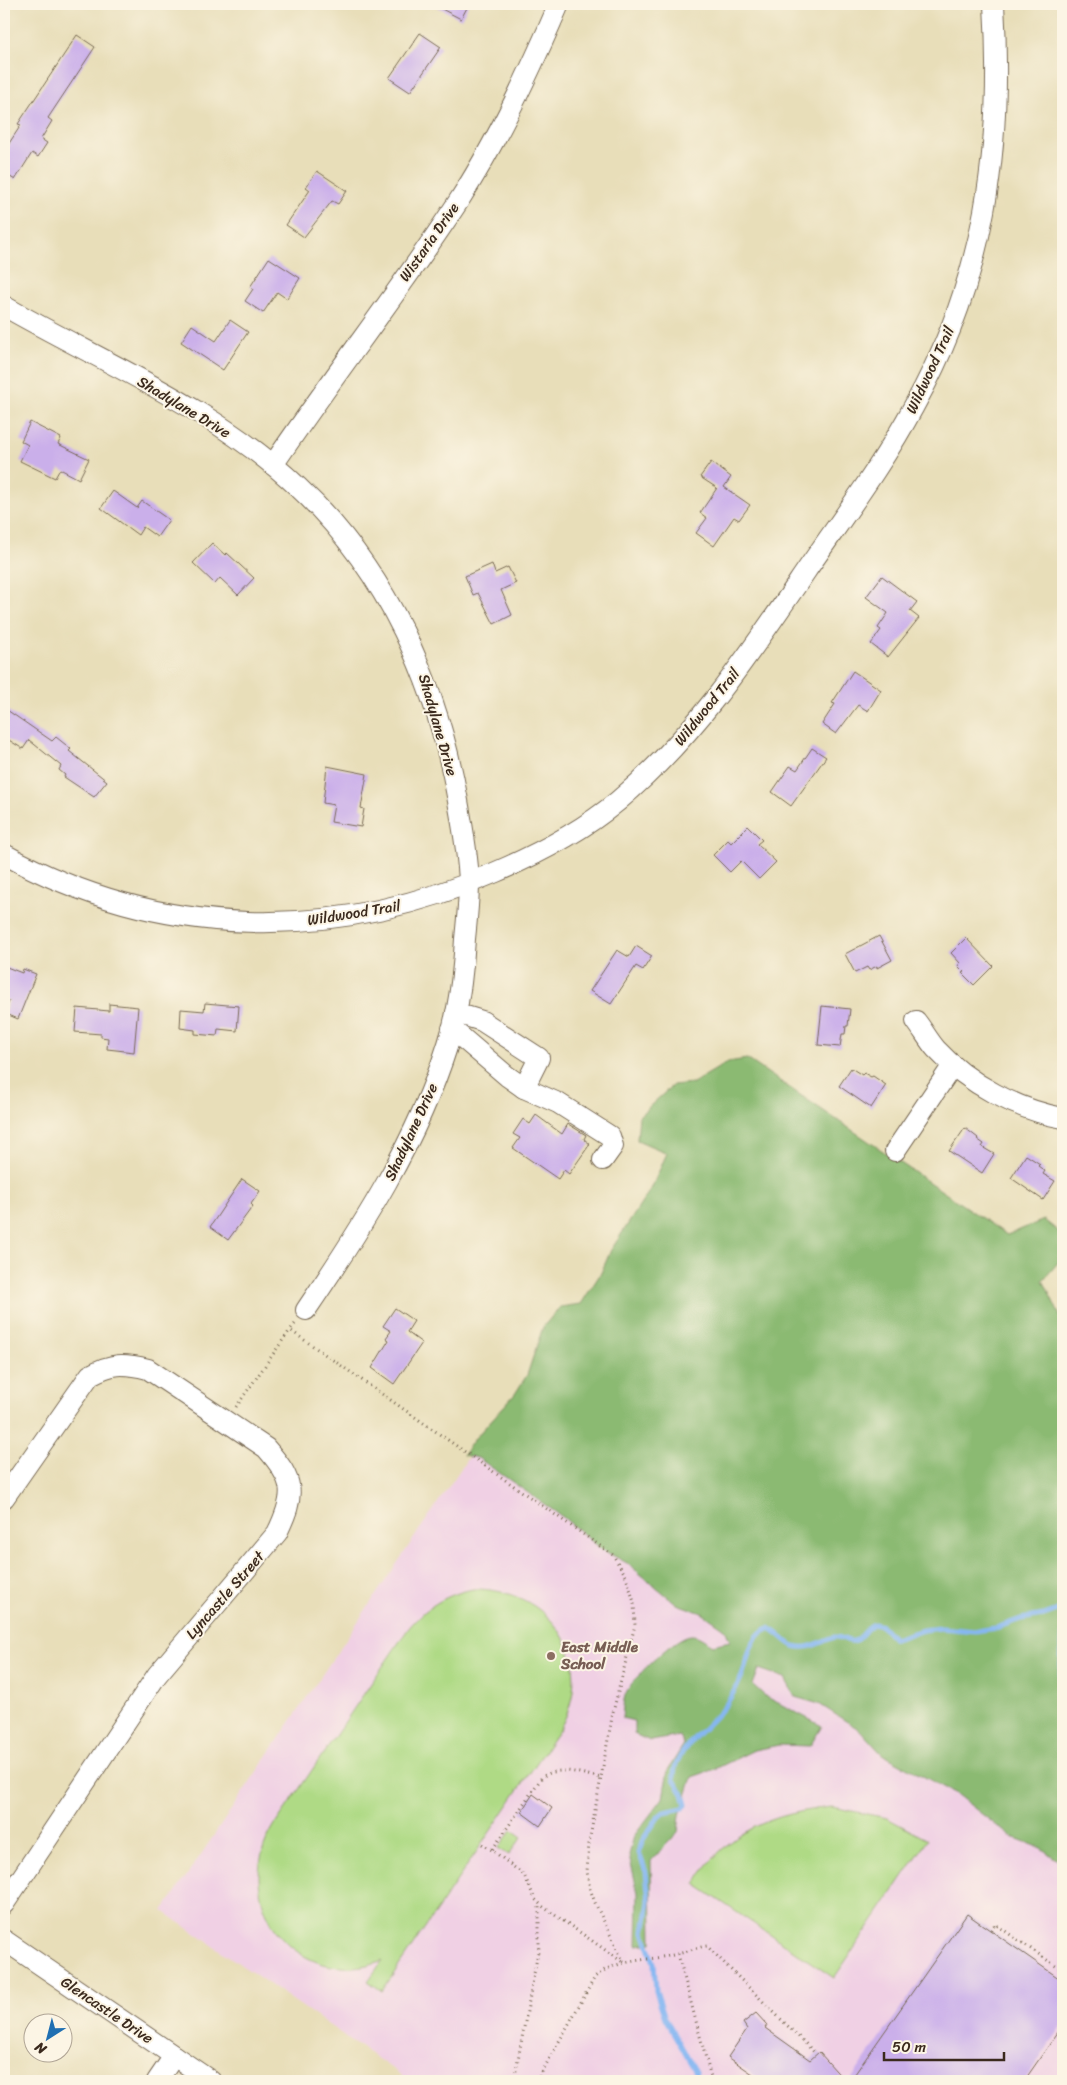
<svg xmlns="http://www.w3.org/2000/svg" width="1067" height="2085" font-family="Sriracha,sans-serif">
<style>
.built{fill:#f0d0e4}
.green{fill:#afda85;stroke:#758252}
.forest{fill:#8bba72;stroke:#637248}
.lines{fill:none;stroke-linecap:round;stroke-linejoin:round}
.stream{stroke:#86b7f2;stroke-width:5}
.building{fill:#caafea}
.minor-casing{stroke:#786954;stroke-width:22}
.path{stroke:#786954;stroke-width:3;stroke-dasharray:1 4;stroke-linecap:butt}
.minor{stroke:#fff;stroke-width:20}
.education-dot{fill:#8d6e63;stroke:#fcf5e5;stroke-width:2}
.labels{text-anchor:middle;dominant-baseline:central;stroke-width:4;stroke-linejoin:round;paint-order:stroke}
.street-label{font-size:15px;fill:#3b2a1e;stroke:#fcf5e5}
.education-label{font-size:15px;font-weight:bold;fill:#785e54;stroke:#fcf5e5;text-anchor:start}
</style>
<rect width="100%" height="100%" fill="#fcf5e5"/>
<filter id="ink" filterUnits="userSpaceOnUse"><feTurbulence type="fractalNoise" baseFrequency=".02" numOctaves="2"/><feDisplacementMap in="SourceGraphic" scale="10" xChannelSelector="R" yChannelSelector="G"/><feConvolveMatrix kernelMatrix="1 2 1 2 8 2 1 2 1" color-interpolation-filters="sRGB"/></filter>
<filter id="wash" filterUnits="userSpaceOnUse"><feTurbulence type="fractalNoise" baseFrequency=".0096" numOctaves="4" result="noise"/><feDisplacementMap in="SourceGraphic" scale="20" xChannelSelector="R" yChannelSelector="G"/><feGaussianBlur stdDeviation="1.12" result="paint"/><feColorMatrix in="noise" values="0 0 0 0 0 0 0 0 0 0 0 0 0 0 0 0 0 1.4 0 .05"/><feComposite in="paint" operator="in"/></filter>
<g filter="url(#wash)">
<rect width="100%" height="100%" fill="#e8deb9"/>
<!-- built -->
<path class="built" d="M472 1452 1063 1859V2081H410L163 1911Z"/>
<!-- green -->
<g class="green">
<path d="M473 1589C551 1588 600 1660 559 1730L382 1991 368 1981 383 1960C298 1994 227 1902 274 1826L408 1629C426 1607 445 1595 473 1589Z"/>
<path d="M832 1807 887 1818 928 1840 834 1978 695 1884C725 1831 774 1813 832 1807Z"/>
<path d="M512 1830 522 1837 509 1855 498 1848Z"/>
</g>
<!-- forest -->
<path class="forest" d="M747 1059 1007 1235 1044 1220 1063 1235V1257L1043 1280 1060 1316 1063 1317V1864L1041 1848 1010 1836 956 1794 882 1754 860 1730 819 1704 795 1697 785 1678 759 1669 753 1685 765 1696 822 1726 810 1746 779 1745 754 1750 715 1769 692 1777 680 1815 678 1832 651 1861 652 1943 637 1945 638 1893 629 1855 634 1836 663 1798 668 1770 684 1744 680 1736 650 1741 634 1734V1721L622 1718C623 1709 623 1698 627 1691 634 1677 677 1634 692 1635 699 1635 707 1642 712 1645L730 1641 725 1629 702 1613 677 1604 627 1563 601 1549 564 1518 478 1458 463 1455 476 1437 515 1394 527 1375 543 1327 560 1307 581 1304 601 1273 611 1250 652 1187 667 1153 637 1140 639 1116 673 1085 693 1083 728 1062Z"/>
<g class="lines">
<!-- stream -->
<g class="stream">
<path d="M1063 1633 1058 1719 1063 1738"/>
<path d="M1063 1751V1758"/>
<path d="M698 2081 696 2072 665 2018 656 1991 654 1963 644 1932 649 1901 646 1872 639 1853 642 1841 659 1816 664 1812 683 1808 686 1805 683 1794 674 1780C671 1749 712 1726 727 1703 732 1695 738 1685 742 1676 748 1661 750 1634 769 1628 779 1632 785 1642 794 1646 810 1651 822 1640 835 1637 842 1636 848 1643 854 1641 862 1638 865 1627 874 1624L882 1626 894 1639 923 1630 941 1628 975 1631 996 1628 1021 1619 1044 1615 1063 1608"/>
</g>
</g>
<g id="blocks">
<!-- building -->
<g class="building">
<path d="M432 4H469L461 19Z"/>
<path d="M420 33 441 47 410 92 389 78Z"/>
<path d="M77 35 95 47 48 118 52 121 41 139 47 143 38 157 32 153 15 180 4 173V151L21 125 18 124Z"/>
<path d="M317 171 347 191 338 204 332 201 304 237 286 225 310 190 306 187Z"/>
<path d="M269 258 300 278 287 299 277 292 263 313 245 301 253 289 250 287Z"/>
<path d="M230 320 248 332 223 370 181 342 192 325 216 341Z"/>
<path d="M30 422 61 438 58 444 89 459 79 479 60 469 55 478 20 461 28 445 21 441Z"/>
<path d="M711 462 731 477 724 487 750 505 739 520 734 517 714 546 696 533 707 518 700 513 717 488 700 477Z"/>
<path d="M113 491 137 508 142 501 169 520 157 537 143 527 138 535 101 508Z"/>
<path d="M212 543 225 555 227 553 254 578 238 595 220 578 215 584 193 563Z"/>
<path d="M492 564 495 573 508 567 516 583 501 590 512 615 494 624 478 593 473 595 465 576Z"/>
<path d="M882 576 917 602 910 611 919 618 888 657 871 644 881 630 878 628 888 613 866 597Z"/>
<path d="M853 671 881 690 868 711 858 705 836 734 822 724 835 704 832 703Z"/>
<path d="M4 708 52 741 56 737 71 749 69 751 107 781 94 797 64 777 65 775 59 770 61 766 29 740 23 749 4 737Z"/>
<path d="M812 748 826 757 791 806 772 792 790 766 797 770Z"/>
<path d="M327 766 367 774 361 808 364 809 361 827 331 822 334 805 323 803Z"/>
<path d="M748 826 762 840 757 844 776 862 759 879 741 861 730 872 713 855 728 840 731 843Z"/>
<path d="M879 936 892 960 877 968V966L869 970 867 967 855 973 845 954Z"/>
<path d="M966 938 993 966 974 985 962 973 964 972 958 966 960 963 951 953Z"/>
<path d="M636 946 652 956 643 970 636 966 611 1004 590 991 617 950 629 957Z"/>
<path d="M4 966 22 973 23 969 36 974 18 1019 4 1013 9 1001 4 999Z"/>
<path d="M205 1003 239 1006 237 1031 218 1029 217 1036 195 1034V1030L180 1028 181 1009 204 1011Z"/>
<path d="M109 1004 138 1007 134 1052 107 1049 108 1038 101 1037V1034L75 1032 77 1008 109 1011Z"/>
<path d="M822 1006 850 1009 848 1026H846L845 1034H842L840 1047 818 1045Z"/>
<path d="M851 1068 862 1075 864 1073 871 1077 873 1076 886 1085 871 1108 839 1086Z"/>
<path d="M536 1115 562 1134 568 1124 586 1135 584 1139 590 1144 569 1174 564 1170 558 1179 513 1148 520 1138 513 1134 523 1119 530 1124Z"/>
<path d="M965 1128 978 1138 977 1139 984 1144 982 1147 994 1154 982 1173 949 1151Z"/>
<path d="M1026 1155 1040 1164 1038 1166 1045 1171 1043 1174 1055 1181 1043 1200 1011 1178Z"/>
<path d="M242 1179 260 1191 251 1204 253 1206 228 1240 210 1227Z"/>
<path d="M395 1308 414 1321 407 1332 422 1343 394 1384 372 1368 389 1340 386 1338 391 1331 383 1326Z"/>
<path d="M533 1794 552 1808 540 1826 521 1812Z"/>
<path d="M967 1914 1063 1981V2025L1024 2081H850Z"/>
<path d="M756 2013 767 2025 765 2028 810 2060 819 2052 845 2081H763L728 2057 747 2029 743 2023Z"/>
</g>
</g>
</g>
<g filter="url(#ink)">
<use href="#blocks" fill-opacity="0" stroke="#786954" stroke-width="1"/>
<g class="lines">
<!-- minor casing -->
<g class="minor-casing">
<g id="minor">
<path d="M4 306C103 363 214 407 298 487 387 570 437 683 458 801 463 828 468 855 469 882 469 901 467 920 465 939 463 974 459 1010 448 1044 417 1142 363 1226 306 1310"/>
<path d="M273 465C333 376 399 292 458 202 498 140 530 72 559 4"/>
<path d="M4 854C160 940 333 943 496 872 538 854 582 831 618 801 695 736 750 653 806 571 843 517 883 464 914 406 985 279 1003 148 994 4"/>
<path d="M456 1013 482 1021 539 1058 524 1088"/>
<path d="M916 1021C923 1030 929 1041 936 1049 968 1084 1018 1110 1063 1118"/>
<path d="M452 1029 507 1076 524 1088 558 1103 610 1136 613 1146 603 1160"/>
<path d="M895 1151 953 1065"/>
<path d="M4 1498 90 1375C112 1363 123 1363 148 1369L266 1448C295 1481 296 1494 277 1533L157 1675 4 1904"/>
<path d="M4 1940 211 2081"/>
<path d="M157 2081 174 2056"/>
</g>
</g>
<!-- path -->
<g class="path">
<path d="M295 1324 290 1330 613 1555 626 1576 634 1602 635 1625 613 1712 589 1843 587 1872 590 1889 596 1905 624 1963 542 1906 535 1899 524 1875 492 1850 542 1777C559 1765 582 1774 601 1778"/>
<path d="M236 1407 290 1330"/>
<path d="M482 1844 492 1850"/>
<path d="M991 1930 995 1924 1063 1971"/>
<path d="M678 1954 712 2081"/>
<path d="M514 2081 539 1947V1904"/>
<path d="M537 2081 595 1977C616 1958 651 1961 677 1954 687 1952 697 1947 707 1946L816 2054"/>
<path d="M1062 2081 1063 2079"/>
</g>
<!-- minor -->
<use href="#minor" class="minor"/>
</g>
</g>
<!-- markers -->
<circle class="education-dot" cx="551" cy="1656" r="5"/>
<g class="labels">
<!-- street labels -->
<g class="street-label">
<text transform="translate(429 242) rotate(-55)">Wistaria Drive</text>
<text transform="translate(930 370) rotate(-65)">Wildwood Trail</text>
<text transform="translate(184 407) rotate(31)">Shadylane Drive</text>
<text transform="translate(707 707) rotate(-51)">Wildwood Trail</text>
<text transform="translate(438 725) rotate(74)">Shadylane Drive</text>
<text transform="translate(354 913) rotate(-9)">Wildwood Trail</text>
<text transform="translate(411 1132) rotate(-65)">Shadylane Drive</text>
<text transform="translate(225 1595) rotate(-49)">Lyncastle Street</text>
<text transform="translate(107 2010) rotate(34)">Glencastle Drive</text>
</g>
<!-- education labels -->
<g class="education-label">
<text x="561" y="1647">East Middle<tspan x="561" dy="17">School</tspan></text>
</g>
</g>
<!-- margin -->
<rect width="1067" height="2085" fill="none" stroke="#fcf5e5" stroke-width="20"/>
<!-- north arrow -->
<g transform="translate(48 2038) rotate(216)"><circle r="24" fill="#fcf5e5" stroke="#afa495"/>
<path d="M0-4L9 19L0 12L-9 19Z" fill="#1f6fb2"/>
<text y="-8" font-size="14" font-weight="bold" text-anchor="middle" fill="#3b2a1e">N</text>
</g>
<!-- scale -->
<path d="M884 2052v8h120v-8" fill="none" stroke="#3b2a1e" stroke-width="2.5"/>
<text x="892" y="2052" font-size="15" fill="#3b2a1e" stroke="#fcf5e5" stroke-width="4" paint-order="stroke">50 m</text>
</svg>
